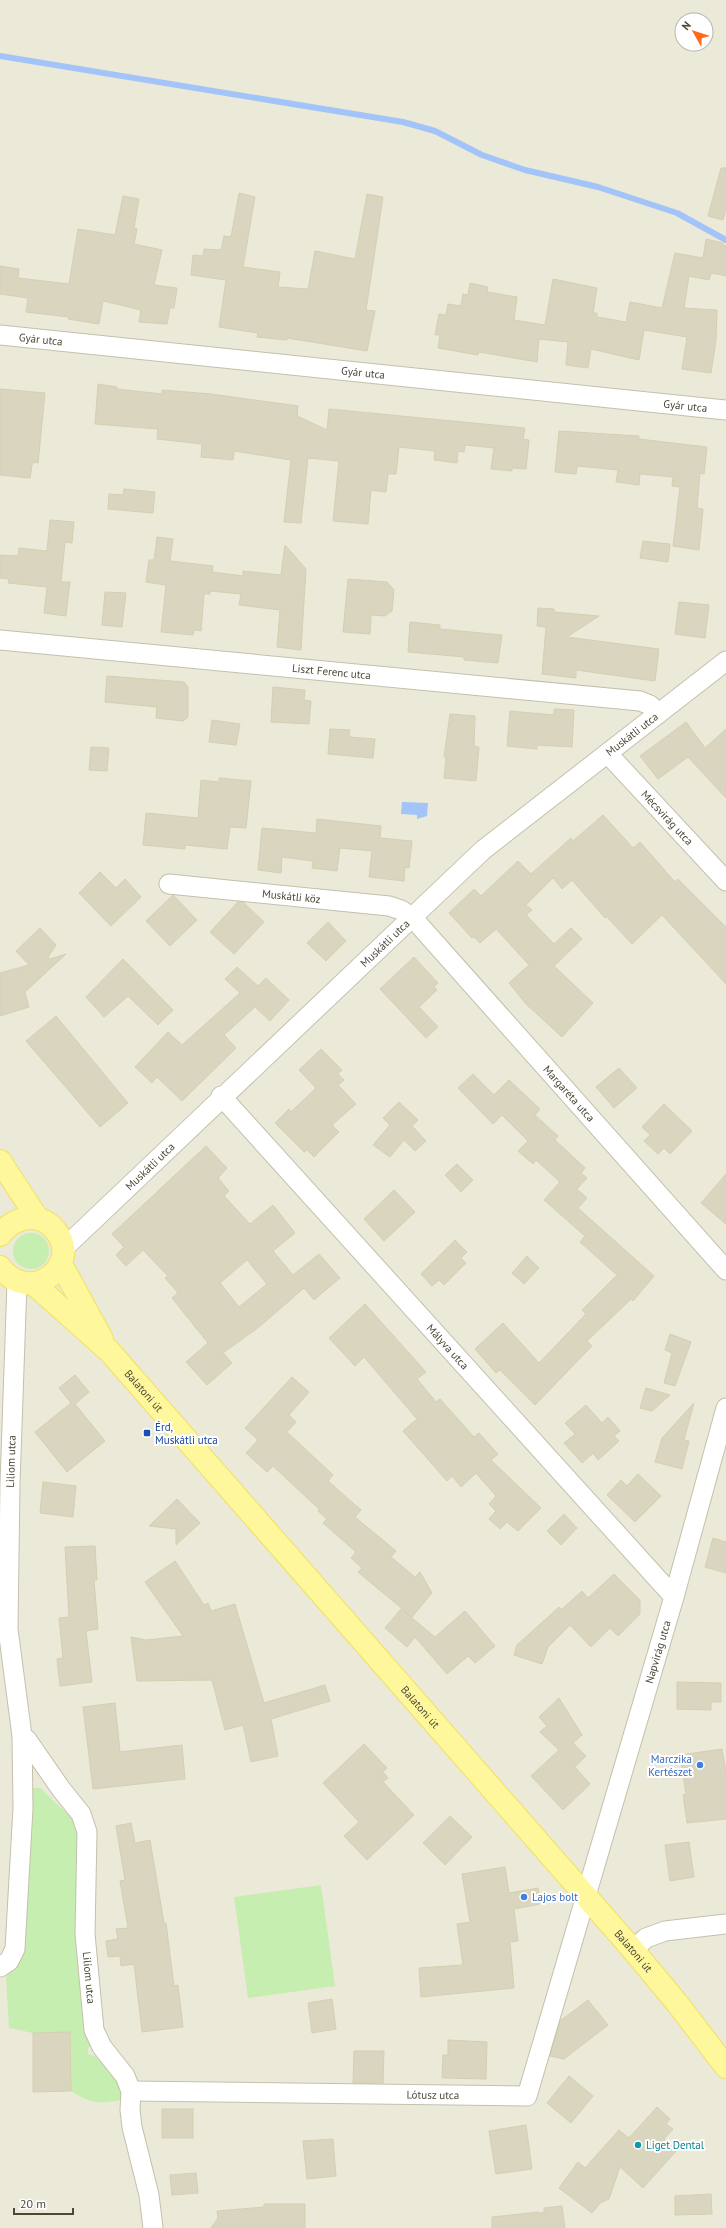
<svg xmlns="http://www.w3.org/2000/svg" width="726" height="2228" font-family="'PT Sans',sans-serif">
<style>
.residential{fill:#ebe9d8;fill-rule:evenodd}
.green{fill:#c6eeb0}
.water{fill:#a3c4f8}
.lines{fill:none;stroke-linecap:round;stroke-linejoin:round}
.stream{stroke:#a3c4f8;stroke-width:6}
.building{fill:#dad5bf;stroke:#d5cfb1;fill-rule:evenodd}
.minor-casing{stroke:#c4c0ac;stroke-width:21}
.primary-casing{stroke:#f0e25f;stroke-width:24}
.minor{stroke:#fff;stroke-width:19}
.primary{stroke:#fff79c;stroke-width:22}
.transit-dot{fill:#1a4fb4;stroke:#fff;stroke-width:1.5}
.shop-dot{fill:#3f7fe0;stroke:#fff;stroke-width:1.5}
.culture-dot{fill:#0f9aa8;stroke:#fff;stroke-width:1.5}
.labels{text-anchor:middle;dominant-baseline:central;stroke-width:4;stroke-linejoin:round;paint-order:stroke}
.street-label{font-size:11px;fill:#4c4837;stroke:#fff}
.transit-label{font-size:11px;fill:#164399;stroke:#fff;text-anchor:start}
.shop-label{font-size:11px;fill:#366cbe;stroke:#fff;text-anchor:end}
.culture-label{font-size:11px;fill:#0d838f;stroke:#fff;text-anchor:start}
</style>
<rect width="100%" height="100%" fill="#f7f6eb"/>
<!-- residential -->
<path class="residential" d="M0 0H726V2228H0ZM682 20H706V44H682Z"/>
<!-- green -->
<g class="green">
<circle cx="31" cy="1251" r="18"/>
<path d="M31 1788H40L87 1832 95 2041 88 2048V2054L96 2057 124 2081 122 2100C97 2104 92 2104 71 2091L70 2033H33L9 2028 6 1977 16 1962Z"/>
<path d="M321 1885 335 1986 248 1998 234 1897Z"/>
</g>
<!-- water -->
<path class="water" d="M402 802 428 803 427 816 417 819V815L401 814Z"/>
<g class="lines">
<!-- stream -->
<path class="stream" d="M0 56 403 122 435 131 482 155 525 170 598 187 677 213 726 240"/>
</g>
<!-- building -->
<g class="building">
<path d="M721 168H726V209L723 220 708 216Z"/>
<path d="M239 193 255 197 243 267 280 272 278 287 308 289 315 251 355 259 367 194 383 197 366 310 375 311 367 351 287 338V340L257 337 258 333 219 327 226 280 191 275 193 255 203 256 204 249 221 250 224 236 231 237Z"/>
<path d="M123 196 139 199 134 228 137 229 134 244 162 250 154 285 177 288 174 308H170L167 324 139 322 141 310 103 301 99 324 68 319 69 317 26 312 28 298 0 294V266L19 269 18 278 69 284 78 229 115 235Z"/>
<path d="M706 239 723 243V245L726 246V276L711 273 709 280 689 276 684 308 717 310 716 340 711 373 682 369 687 337 644 330 639 360 591 349 588 368 566 365 568 342 539 339 537 362 479 352 478 355 438 348 440 335H435L439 314 446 315 448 304 461 306 463 294 468 295 470 283 488 287 487 292 517 297 514 320 545 325 553 279 597 288 593 313H597V317L626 322 630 302 662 308 675 253 703 258Z"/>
<path d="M98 384 117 387V389L162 394V390L211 394 298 406 297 416 327 430 329 409 525 428 523 439 529 440 526 469 512 468V471L491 469 494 448 465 445 464 452 458 451 457 463 434 460 435 451 399 447 396 474H388L386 492 371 490 368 524 333 521 339 461 308 458 301 523 284 522 291 460 234 451 233 460 201 457 202 444 157 439 158 429 95 424Z"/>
<path d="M0 389 45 393 38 463 34 462 32 465 30 478 0 475Z"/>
<path d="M559 431 639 436V439L707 447 704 474 700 473 697 508 703 509 699 550 673 546 680 487 672 486 673 477 640 474 639 485 616 482 618 470 577 466 576 474 555 472Z"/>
<path d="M124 489 155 492 153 513 108 509 109 494 123 495Z"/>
<path d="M50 520 74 522 72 543 65 542 61 582H70L66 616 44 613 47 587 8 583 9 579 0 578V555L18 556 19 548 47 551Z"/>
<path d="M157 537 173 539 170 561 213 566 212 572 243 576V571L281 575 285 545 306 569 301 650 277 647 280 610 239 605 241 594 210 591V594H204L201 631 194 630 193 635 161 632 166 585 146 582 149 560H154Z"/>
<path d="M643 541 670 544 668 562 640 558Z"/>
<path d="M348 579 387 582 394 590 392 611 385 616 371 615 370 634 343 632Z"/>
<path d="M105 592 126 593 122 627 102 625Z"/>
<path d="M679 602 709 605 705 638 675 634Z"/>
<path d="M538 608 554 609V612L599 616 567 637 659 649 655 681 576 670V678L542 674 546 627 537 626Z"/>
<path d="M410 622 440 625V629L502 635 498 663 464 660V657L408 652Z"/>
<path d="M107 676 184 682 188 687V717L183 721 156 718 157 707 105 702Z"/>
<path d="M273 687 305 690 304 700 311 701 309 724 271 722Z"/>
<path d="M554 709 574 710 572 747 537 745V749L507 746 510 711 554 715Z"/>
<path d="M450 714 475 716 474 746 479 747 476 781 444 778 446 757H444Z"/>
<path d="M212 720 240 724 236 745 209 742Z"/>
<path d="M686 722 705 748 726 729V798L688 757 658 779 640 756Z"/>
<path d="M330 729 350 730 349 737 375 739 373 758 328 754Z"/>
<path d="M91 747 109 748 107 771 89 770Z"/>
<path d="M219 778 251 781 246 828 230 827 227 849 185 845V849L143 845 146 813 198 818 201 780 219 782Z"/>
<path d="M603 815 633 848 640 842 675 882 678 879 726 927V984L662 915 632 944 606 916 605 918 572 880 562 889 553 878 526 905 532 910 526 915 554 944 571 928 582 939 554 966 593 1003 562 1037 526 1004 509 983 529 965 496 929 480 943 474 937 472 938 449 913 474 889 481 896 518 861 531 874 571 838 573 841Z"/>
<path d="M317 819 381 826 380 838 412 841 409 868 405 867 404 881 369 877 372 851 340 848 337 871 312 868 313 861 282 857 281 873 258 870 262 828 316 833Z"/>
<path d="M100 872 116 888 125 879 141 897 111 926 79 893Z"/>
<path d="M173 895 197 920 170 946 146 921Z"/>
<path d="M238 902H243L264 922 234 954 210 932Z"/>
<path d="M328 922 346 941 326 961 307 943Z"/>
<path d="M40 928 56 945 48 957 50 959 66 954 25 992 29 1007 0 1016V973L29 965 16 951Z"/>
<path d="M414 957 438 983 434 987 437 990 419 1007 438 1027 426 1038 380 989Z"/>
<path d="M123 959 173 1010 158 1025 128 996 104 1017 86 997Z"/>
<path d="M237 967 258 986 266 978 289 1000 270 1021 255 1007 224 1035 236 1048 182 1101 157 1077 152 1083 135 1067 168 1032 182 1045 240 993 225 979Z"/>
<path d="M56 1016 128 1103 100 1127 26 1041Z"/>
<path d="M321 1049 342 1070 338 1074 344 1080 338 1085 356 1104 332 1125 339 1132 314 1157 307 1150 304 1152 275 1123 289 1109 291 1112 316 1088 299 1070Z"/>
<path d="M619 1068 637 1088 614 1108 596 1087Z"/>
<path d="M473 1074 494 1095 509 1080 540 1109 535 1115 558 1136 555 1140 585 1168 581 1173 587 1178 577 1189 587 1198 578 1208 654 1276 633 1301 631 1299 587 1341 592 1346 535 1405 500 1370 496 1373 475 1349 503 1323 539 1363 586 1314 582 1310 617 1275 580 1242 585 1236 544 1200 560 1182 536 1160 533 1164 518 1151 528 1141 502 1115 493 1124 458 1088Z"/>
<path d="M399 1102 418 1120 412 1126 426 1141 415 1151 404 1140 390 1157 373 1145 390 1125 383 1118Z"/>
<path d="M664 1104 692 1131 670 1154 664 1148 658 1154 644 1141 650 1135 642 1127Z"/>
<path d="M206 1146 227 1168 218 1178 229 1191 224 1196 250 1224 273 1205 295 1233 273 1251 293 1275 319 1254 340 1278 314 1300 304 1288 259 1327 223 1353 232 1363 207 1385 186 1362 208 1343 172 1298 178 1293 165 1278 168 1276 143 1250 126 1266 116 1255 124 1247 112 1234ZM247 1260 267 1284 239 1307 220 1283Z"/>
<path d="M457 1164 473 1180 461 1192 445 1175Z"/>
<path d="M726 1174V1224L701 1203Z"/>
<path d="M394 1190 415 1212 384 1241 364 1219Z"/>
<path d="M455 1240 467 1252 461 1258 466 1263 444 1285 439 1280 432 1286 421 1274Z"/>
<path d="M527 1256 539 1268 524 1284 512 1273Z"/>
<path d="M365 1304 426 1372 417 1379 436 1402 440 1399 474 1437 479 1433 498 1454 491 1460 541 1508 518 1531 507 1522 500 1529 489 1519 496 1511 489 1504 496 1496 476 1473 461 1487 452 1476 447 1481 403 1431 417 1419 364 1357 355 1366 329 1338Z"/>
<path d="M670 1334 691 1342 675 1386 664 1383 672 1353 665 1350Z"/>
<path d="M75 1375 89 1392 75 1404 105 1441 67 1472 35 1432 71 1403 59 1388Z"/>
<path d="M292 1377 309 1392 289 1415 296 1422 287 1432 333 1475 328 1481 361 1510 355 1517 396 1551 391 1557 415 1577 420 1572 432 1593 412 1617 358 1572 362 1568 351 1558 356 1552 323 1523 327 1519 318 1511 319 1509 273 1466 267 1472 246 1453 258 1440 245 1428Z"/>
<path d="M646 1388 670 1395 652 1411 640 1408Z"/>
<path d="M694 1403 684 1440 689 1441 682 1469 655 1462 662 1438Z"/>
<path d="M586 1405 602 1423 608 1417 620 1431 614 1436 619 1441 598 1460 593 1453 582 1463 564 1443 575 1434 565 1423Z"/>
<path d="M638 1474 661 1496 635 1522 607 1495 621 1480 627 1486Z"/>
<path d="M43 1482 76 1486 73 1517 40 1513Z"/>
<path d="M177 1499 200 1523 176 1545V1529L149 1526Z"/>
<path d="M564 1514 577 1528 561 1545 547 1531Z"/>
<path d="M713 1538 726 1542V1573L705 1567Z"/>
<path d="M95 1546 97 1580H94L98 1629 86 1631 92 1682 60 1686 57 1659 63 1658 59 1618 69 1617 65 1547Z"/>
<path d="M175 1561 204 1605 208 1603 211 1611 235 1604 264 1703 325 1685 330 1701 271 1719 278 1756 251 1762 243 1725 225 1730 212 1680 137 1681 131 1637 146 1640 183 1636 145 1582Z"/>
<path d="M614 1574 640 1600V1614L618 1636 610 1628 591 1647 570 1625 548 1647 542 1664 514 1655 517 1645 559 1607 561 1610 582 1591 588 1598Z"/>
<path d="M401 1609 435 1637 465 1611 495 1646 475 1663 468 1656 447 1674 415 1637 407 1647 385 1628Z"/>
<path d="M677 1682 721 1683V1702H711V1710L677 1709Z"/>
<path d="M559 1698 582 1735 573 1743 586 1756 575 1767 590 1784 563 1810 531 1776 559 1750 540 1732 547 1726 539 1717Z"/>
<path d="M115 1703 120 1752 182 1745 185 1779 93 1789 83 1707Z"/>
<path d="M364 1744 387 1768 383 1772 388 1778 383 1782 414 1815 367 1860 344 1836 359 1822 323 1783Z"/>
<path d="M722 1749 726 1771V1819L687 1823 683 1795 686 1794 680 1755Z"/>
<path d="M450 1816 472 1837 445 1865 423 1843Z"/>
<path d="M131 1823 135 1843 150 1840 164 1923H166L174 1986 178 1985 183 2027 142 2032 134 1964 121 1966 120 1956 108 1957 106 1941 118 1939 116 1929 128 1928 120 1881 125 1880 116 1826Z"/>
<path d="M689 1842 694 1877 670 1881 665 1845Z"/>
<path d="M505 1867 509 1893 538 1888 540 1904 514 1909 518 1941 510 1942 514 1988 421 1997 419 1968 463 1965 457 1924 470 1922 462 1874Z"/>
<path d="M332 1999 336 2029 312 2033 308 2003Z"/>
<path d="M588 2000 608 2025 564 2059 550 2056 560 2021Z"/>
<path d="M70 2032 71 2091 33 2092V2033Z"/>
<path d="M448 2040 487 2042 486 2079 442 2078 443 2055H448Z"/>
<path d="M354 2051H384L383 2083H353Z"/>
<path d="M569 2076 593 2096 571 2123 547 2103Z"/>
<path d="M657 2107 670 2119 666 2124 673 2129 664 2139 677 2150 643 2188 620 2167 609 2199 600 2203 592 2213 559 2188 578 2162 585 2168 619 2130 629 2138Z"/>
<rect x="162" y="2109" width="31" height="29"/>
<path d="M526 2125 532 2169 496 2174 489 2131Z"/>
<path d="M333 2139 336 2176 307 2179 303 2141Z"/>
<path d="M196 2173 198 2193 172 2195 170 2175Z"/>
<path d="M711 2194 712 2214 675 2215V2196Z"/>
<path d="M264 2204H305V2228H211L218 2218 217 2211 264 2207Z"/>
<path d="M562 2206 565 2228H492V2217L539 2212V2214L544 2212V2208Z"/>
</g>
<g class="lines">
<!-- minor casing -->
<g class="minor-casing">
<g id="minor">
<path id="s1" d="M0 335 726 410"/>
<path id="s2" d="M0 640 640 701 650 705 658 714"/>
<path id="s3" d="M608 754 726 881"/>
<path id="s4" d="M169 884 389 906 401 910 412 917 726 1270"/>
<path id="s5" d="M221 1096 674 1597"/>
<path id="s6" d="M63 1249 483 850 726 661"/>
<path id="s7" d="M22 1736 27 1740 61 1789 81 1814 87 1832 85 1934 94 2030 102 2047 125 2076 131 2091 130 2110 132 2127 149 2195 153 2228"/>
<path d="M633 1950 646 1938 665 1931 726 1924"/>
<path id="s8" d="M0 1967 9 1961 15 1949 23 1808 22 1736 8 1629 10 1484 17 1282"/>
<path id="s9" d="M131 2091 527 2096 674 1597 726 1408"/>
</g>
</g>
<!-- primary casing -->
<g class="primary-casing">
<g id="primary">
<path d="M0 1161 38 1219"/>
<path d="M0 1235C8 1224 21 1217 34 1218 42 1219 50 1224 55 1230 84 1265 30 1307 0 1267"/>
<path d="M61 1264 102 1339"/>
<path id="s10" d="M35 1285 110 1352 633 1950 677 2003 726 2067"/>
</g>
</g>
<!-- minor -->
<use href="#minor" class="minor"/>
<!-- primary -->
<use href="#primary" class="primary"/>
</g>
<!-- markers -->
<rect class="transit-dot" x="143" y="1429" width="8" height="8" rx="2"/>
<g class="shop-dot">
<circle cx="700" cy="1765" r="4"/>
<circle cx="524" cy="1897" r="4"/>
</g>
<circle class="culture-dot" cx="638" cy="2145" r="4"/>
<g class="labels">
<!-- street labels -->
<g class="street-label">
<text stroke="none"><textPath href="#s1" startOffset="41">Gyár utca</textPath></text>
<text stroke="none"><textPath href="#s1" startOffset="365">Gyár utca</textPath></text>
<text stroke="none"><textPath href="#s1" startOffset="689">Gyár utca</textPath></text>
<text stroke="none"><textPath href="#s2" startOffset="333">Liszt Ferenc utca</textPath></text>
<text stroke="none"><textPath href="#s6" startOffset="768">Muskátli utca</textPath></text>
<text stroke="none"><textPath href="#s3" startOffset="87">Mécsvirág utca</textPath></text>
<text stroke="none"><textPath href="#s4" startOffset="123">Muskátli köz</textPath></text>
<text stroke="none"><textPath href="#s6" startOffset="444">Muskátli utca</textPath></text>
<text stroke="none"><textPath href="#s4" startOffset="483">Margaréta utca</textPath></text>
<text stroke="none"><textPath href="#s6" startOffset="120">Muskátli utca</textPath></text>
<text stroke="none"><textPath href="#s5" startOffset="338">Mályva utca</textPath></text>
<text stroke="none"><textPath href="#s10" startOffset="152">Balatoni út</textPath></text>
<text stroke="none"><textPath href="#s8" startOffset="513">Liliom utca</textPath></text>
<text stroke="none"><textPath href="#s9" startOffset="859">Napvirág utca</textPath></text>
<text stroke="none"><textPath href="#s10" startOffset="572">Balatoni út</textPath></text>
<text stroke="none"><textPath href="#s10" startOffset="896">Balatoni út</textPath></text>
<text stroke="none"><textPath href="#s7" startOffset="263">Liliom utca</textPath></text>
<text stroke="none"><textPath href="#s9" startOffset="302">Lótusz utca</textPath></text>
</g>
<!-- transit labels -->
<g class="transit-label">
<text x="155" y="1427">Érd,<tspan x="155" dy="13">Muskátli utca</tspan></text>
</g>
<!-- shop labels -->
<g class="shop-label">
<text x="692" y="1759">Marczika<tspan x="692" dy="13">Kertészet</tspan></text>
<text x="532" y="1897" text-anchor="start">Lajos bolt</text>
</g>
<!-- culture labels -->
<g class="culture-label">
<text x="646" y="2145">Liget Dental</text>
</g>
</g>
<!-- north arrow -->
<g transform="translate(694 32) rotate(309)"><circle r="19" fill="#ffffff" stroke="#b7b6af"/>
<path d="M0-3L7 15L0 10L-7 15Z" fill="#ff6b1a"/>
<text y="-6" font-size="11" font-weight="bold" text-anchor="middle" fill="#4c4837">N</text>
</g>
<!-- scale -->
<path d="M14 2208v6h59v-6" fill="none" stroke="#4c4837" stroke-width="2"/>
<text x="20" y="2208" font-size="12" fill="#4c4837" stroke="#ffffff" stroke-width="3" paint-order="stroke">20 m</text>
</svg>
